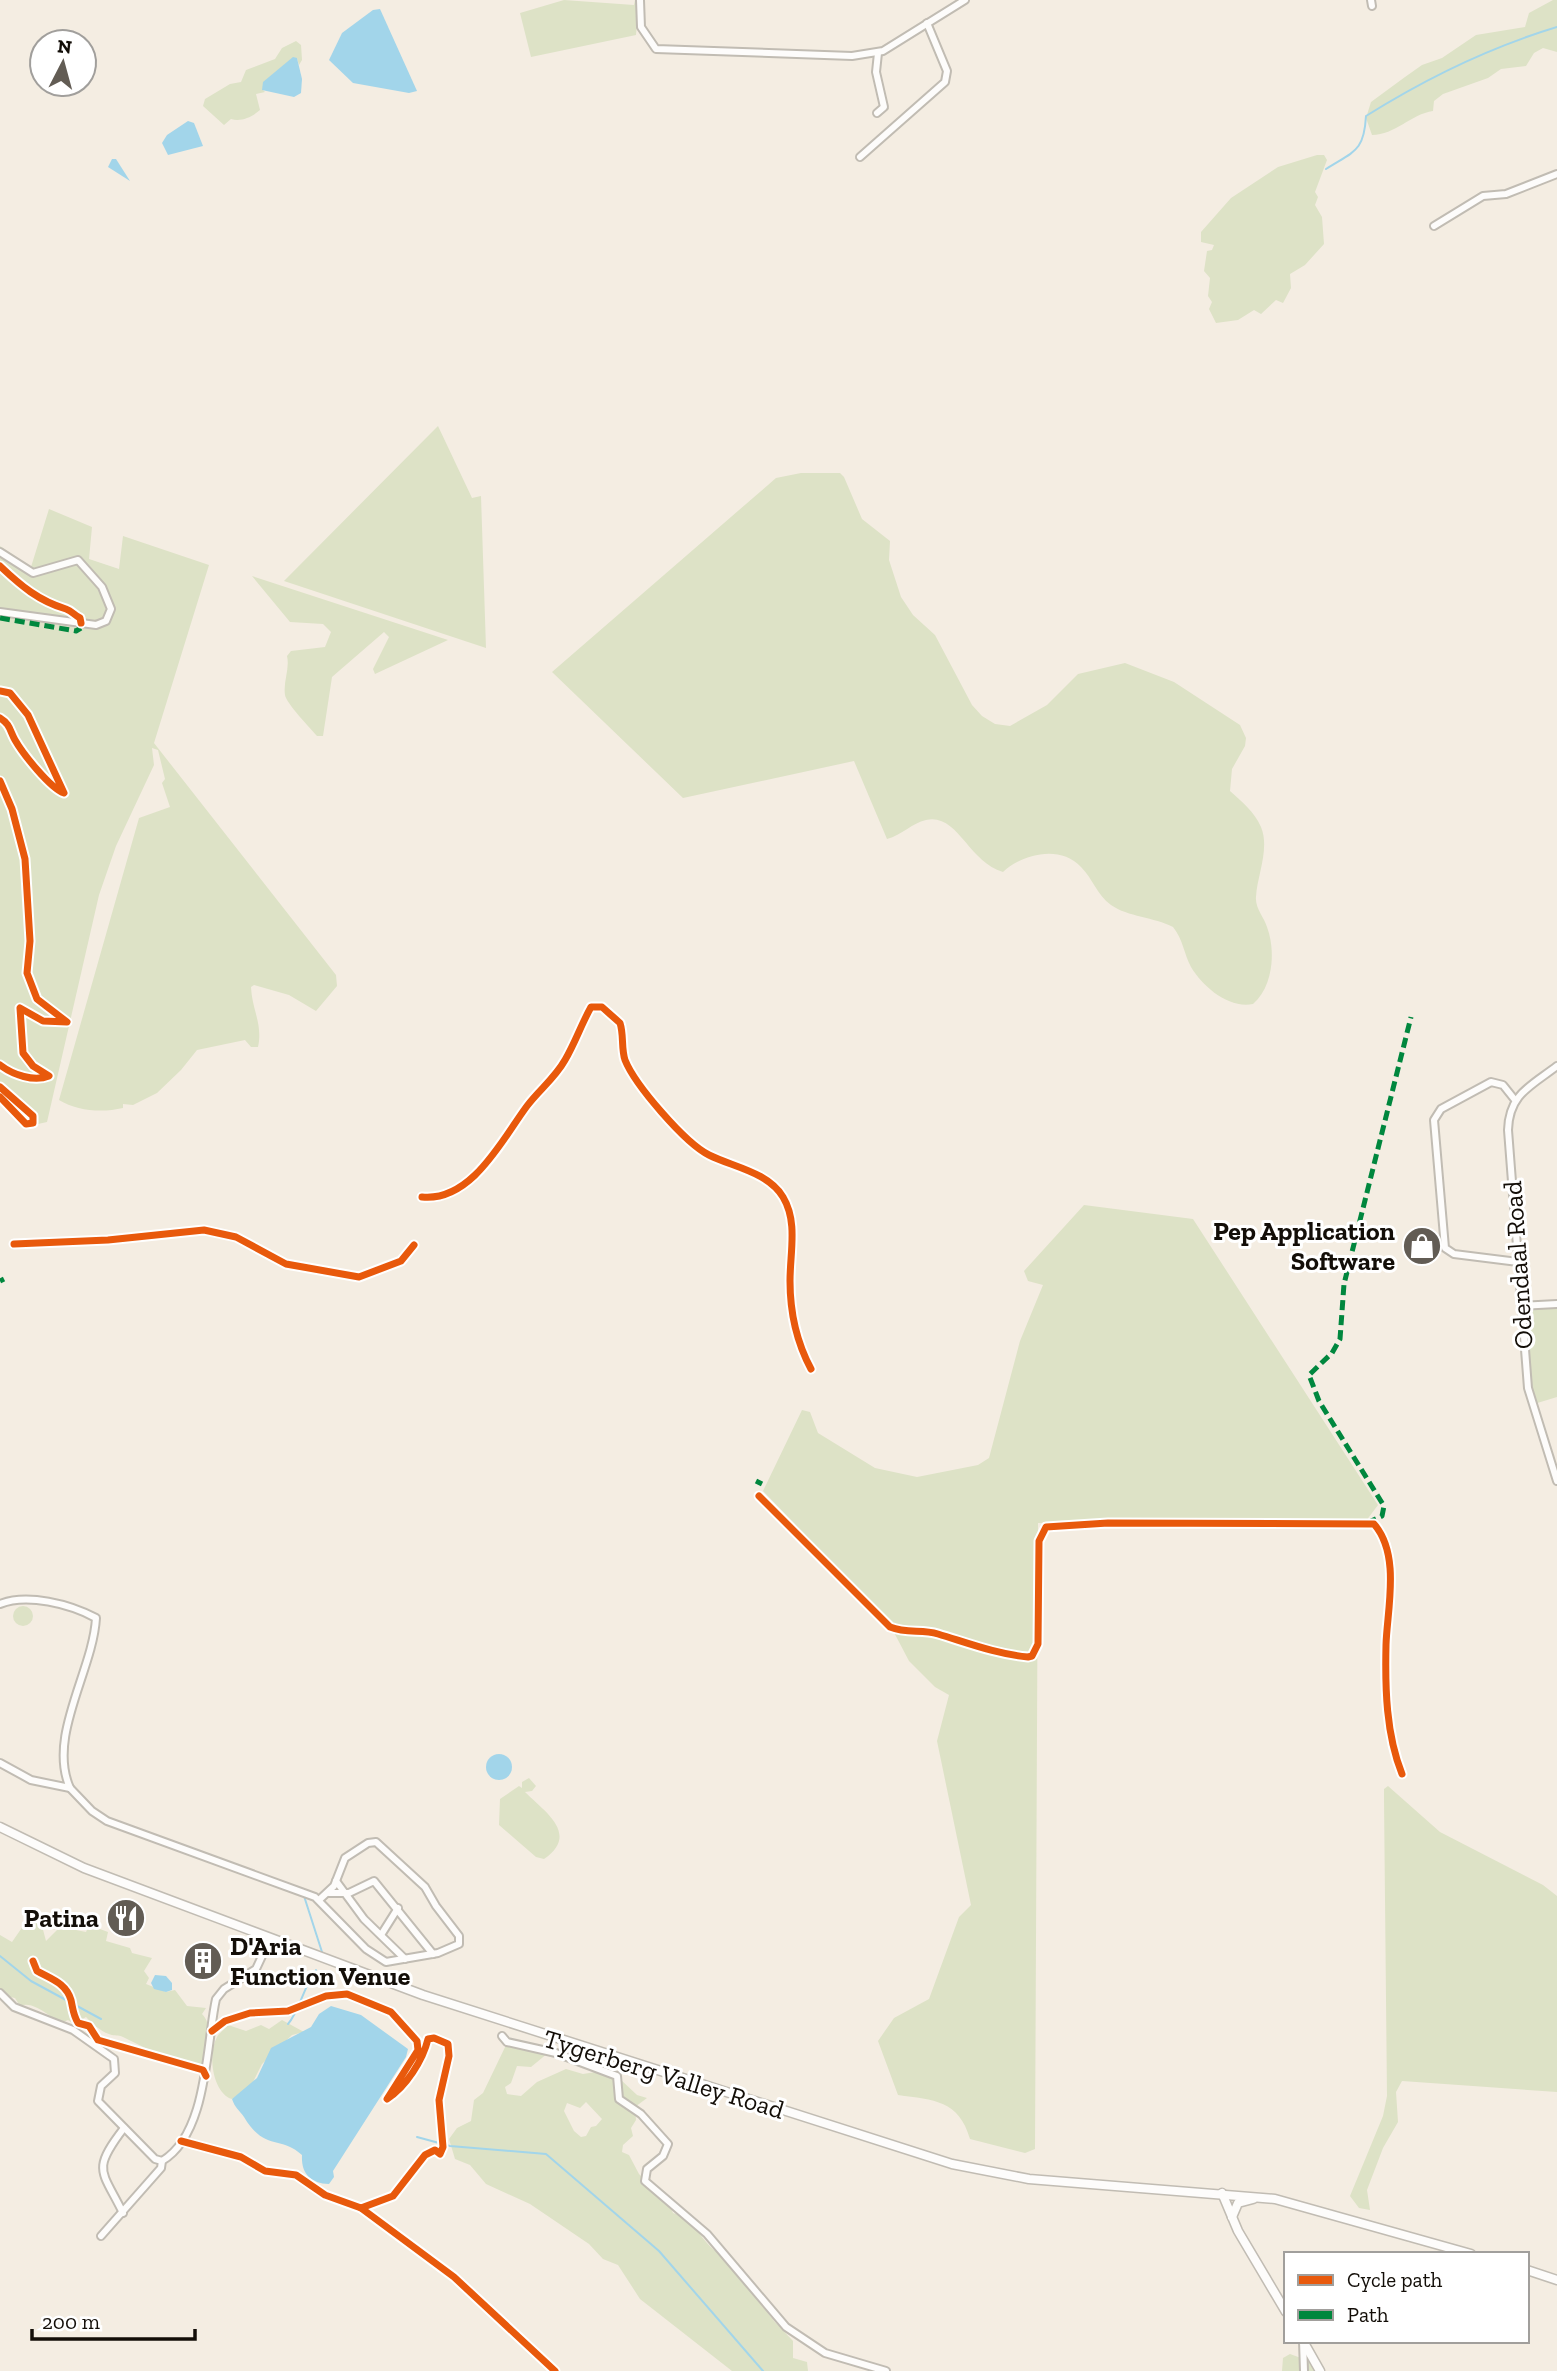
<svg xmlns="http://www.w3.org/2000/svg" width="1557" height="2371" font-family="'Zilla Slab',serif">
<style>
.green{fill:#dde2c6;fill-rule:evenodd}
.water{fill:#a2d5ea}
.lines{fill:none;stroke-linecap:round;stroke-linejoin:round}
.stream{stroke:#a2d5ea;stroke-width:2}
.minor-casing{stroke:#c1bcb3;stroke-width:10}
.major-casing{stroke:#c1bcb3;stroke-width:11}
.minor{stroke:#fdfcfb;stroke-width:6}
.major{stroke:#fdfcfb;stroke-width:8}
.quiet{stroke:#00873e;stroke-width:5;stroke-dasharray:10 5;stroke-linecap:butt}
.cycleway-casing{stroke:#fff;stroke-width:11}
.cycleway{stroke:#e8590c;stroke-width:7}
.labels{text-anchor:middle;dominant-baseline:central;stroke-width:6;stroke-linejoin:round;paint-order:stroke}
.poi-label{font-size:26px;font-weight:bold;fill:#130e08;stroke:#fff;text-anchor:end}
.street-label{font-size:26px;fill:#130e08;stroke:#fff}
</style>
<rect width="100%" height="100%" fill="#f4ede2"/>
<!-- green -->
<g class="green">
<path d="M564 0 634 5 635 0H639L636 35 531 57 520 13Z"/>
<path d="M1553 0H1557V52L1543 48 1534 53 1526 66 1501 69 1488 78 1443 94 1434 101 1433 111C1411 114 1395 135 1372 135L1366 118 1371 102 1405 77 1422 65 1442 58 1476 35 1525 27 1529 13Z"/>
<path d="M296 41 301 45 302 60 299 65 297 58 263 90 265 92 256 94 260 110C252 117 241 122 231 119L224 125 203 106 205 99 230 84 241 82 246 70 275 59 282 48Z"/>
<path d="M1317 155H1324L1327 160 1315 192 1318 197 1315 205 1322 217 1324 244 1305 265 1290 274 1291 288 1283 303 1276 300 1261 314 1254 310 1238 320 1216 323 1209 309 1212 302 1208 296 1210 278 1204 271 1207 251 1212 250 1214 245 1201 242V232L1231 198 1278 167Z"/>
<path d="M438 426 472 498 481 496 486 648 284 581Z"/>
<path d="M801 473H840L844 477 862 519 890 541 889 560 901 597 913 615 935 635 972 705 982 716 995 724 1010 726 1047 705 1078 674 1125 663 1174 682 1240 725 1246 738 1245 746 1232 769 1230 791C1242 802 1254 811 1261 827 1270 849 1257 876 1256 897 1255 908 1264 917 1267 927 1276 951 1273 987 1253 1004 1229 1009 1203 987 1191 967 1184 954 1183 939 1173 927 1154 917 1128 917 1111 905 1097 895 1093 879 1081 867 1060 844 1022 854 1003 872 968 862 958 813 926 820 912 823 902 835 887 839L854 761 683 798 552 672 776 478Z"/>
<path d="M49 509 92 527 89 559 119 569 123 536 209 565 154 743 336 975 337 986 316 1011 289 995 254 985 251 987C252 1010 263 1024 258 1047H251L245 1040 197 1050 181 1070 157 1093 133 1105 123 1104V1108C102 1113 77 1111 59 1100L139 818 170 807 162 783 165 779 158 750 152 748 154 765 116 846 99 895 47 1122 38 1124 31 1119 23 1124 0 1095V546L31 567Z"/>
<path d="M252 576 448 640 375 674 373 669 389 637 384 632 332 677 323 736H317C311 729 286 703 285 695 283 681 290 669 287 656L291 651 325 647 331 632 323 624 290 622Z"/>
<path d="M1084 1205 1193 1219 1378 1505 1366 1521 1038 1523 1035 2149 1025 2153 970 2139C959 2100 934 2100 898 2095L878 2041 894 2018 929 1999 959 1917 971 1905 937 1741 949 1695 935 1687 909 1661 888 1621 763 1491 802 1410 810 1412 818 1433 875 1468 917 1477 978 1465 989 1458 1020 1341 1043 1285 1028 1281 1024 1271Z"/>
<path d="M1557 1307V1397L1534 1404 1525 1315 1532 1309Z"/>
<circle cx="23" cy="1616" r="10"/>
<path d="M529 1778 536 1786 532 1791 525 1792C545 1812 580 1834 544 1859L536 1857 499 1825 500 1799 519 1786 522 1788V1782Z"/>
<path d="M1388 1786 1440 1832 1543 1885 1557 1896V2092L1402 2081 1396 2092 1398 2122 1383 2148 1367 2190 1370 2210 1359 2208 1350 2196 1383 2116 1387 2096 1384 1800V1789Z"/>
<path d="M33 1917 42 1926 46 1941 63 1924 71 1929 86 1932 89 1925 108 1932 106 1941 130 1948 132 1953 152 1958 144 1971 149 1978 146 1984 166 1992 175 1990 187 2006 206 2008 202 2014C214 2026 207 2048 205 2063L200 2067C172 2061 147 2049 123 2037 120 2035 116 2036 112 2035 103 2033 92 2024 86 2017L74 2024 68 2020 61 2023C50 2017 33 2000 20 2006L15 1998 5 1996 0 1989V1935L12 1942 28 1919Z"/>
<path d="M282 2020 304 2032 292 2035 262 2064 251 2086 232 2099C213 2093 207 2055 217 2037 219 2033 225 2029 228 2025L246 2031 261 2025 269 2029Z"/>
<path d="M507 2043 548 2053 531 2067 517 2066 511 2083 505 2087 507 2094 521 2096 537 2082 566 2069 583 2074 602 2071 620 2079 637 2095 647 2098 635 2107 636 2120 631 2128 633 2136 623 2145 622 2152 629 2155 639 2174 670 2206 673 2213C697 2219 703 2248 724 2256L774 2321 793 2341V2358L807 2362 808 2371H732L640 2299 618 2265 603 2259 589 2244 530 2204 486 2184 470 2165 455 2159 449 2139 457 2128 471 2121 474 2100 483 2093ZM586 2102 602 2119 596 2126 591 2127 586 2136 581 2137 574 2131 564 2111 567 2103 580 2108Z"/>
<path d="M1290 2354 1309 2361 1315 2371H1282L1283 2358Z"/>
</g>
<!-- water -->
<g class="water">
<path d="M380 9 417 91 409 93 353 83 329 60 342 33 373 10Z"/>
<path d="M293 57 297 58 302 79 301 93 294 97 262 90 263 82Z"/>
<path d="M188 121 194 123 203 146 168 155 162 143 167 135Z"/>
<path d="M112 159H116L130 181 108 167Z"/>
<circle cx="499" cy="1767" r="13"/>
<path d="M155 1975 166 1976 172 1983V1990L166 1992 154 1989 151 1983Z"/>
<path d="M331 2006 361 2015 408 2049 406 2057 333 2171 334 2177 329 2184C310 2183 301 2173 302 2155 280 2135 265 2152 244 2117 239 2110 235 2108 232 2099L257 2078 271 2048 311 2027 319 2014Z"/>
</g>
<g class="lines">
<!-- stream -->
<g class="stream">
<path d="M1326 169C1354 151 1364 152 1366 116 1425 79 1491 47 1557 27"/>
<path d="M304 1896 322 1952"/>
<path d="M0 1956 31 1981 101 2019"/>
<path d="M288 2024C299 2012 303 1988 316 1970"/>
<path d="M417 2137 450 2146 546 2154 659 2251 763 2371"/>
</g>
<!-- minor casing -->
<g class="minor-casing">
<g id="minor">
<path d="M640 0 641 27 656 49 852 56 883 51 965 0"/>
<path d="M1371 0 1372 6"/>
<path d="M877 113 884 107 876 72 878 53"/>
<path d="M860 157 945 82 947 71 927 23"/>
<path d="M1434 226 1483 196 1506 194 1557 174"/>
<path d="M0 552 33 573 78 560 102 587 111 609 106 621 96 625 0 612"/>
<path d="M1557 1066C1531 1086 1509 1094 1508 1130L1528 1388 1557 1481"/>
<path d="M1515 1100 1503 1085 1491 1082 1441 1109 1434 1120 1445 1248 1454 1254 1518 1262"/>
<path d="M1521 1306 1557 1304"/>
<path d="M0 1604C27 1593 70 1604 96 1618 93 1671 47 1736 70 1788"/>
<path d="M0 1763 31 1780 70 1788 92 1811 107 1821 315 1897 366 1949 386 1962 438 1953 459 1944V1936L436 1906 425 1887 376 1842 368 1843 345 1858 334 1886 319 1900"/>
<path d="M336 1881 364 1919 405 1959"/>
<path d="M329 1893H349L374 1881 433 1954"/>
<path d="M381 1935 398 1908"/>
<path d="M0 1993 14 2007 73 2030 114 2059 115 2073 101 2086 98 2101 155 2159 162 2161"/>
<path d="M502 2036 507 2042 556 2053 617 2076 619 2099 641 2114 668 2144 663 2156 647 2169 645 2181 707 2234 786 2327 825 2353 886 2371"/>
<path d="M123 2213C102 2170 91 2171 124 2128"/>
<path d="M101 2236 161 2168 162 2161C208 2134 206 2044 216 1999L224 1989 256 1969 270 1939"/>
<path d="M1303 2341 1304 2371"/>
</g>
</g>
<!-- major casing -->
<g class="major-casing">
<g id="major">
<path d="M0 1827 84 1868 423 1995 952 2164 1029 2179 1275 2199 1471 2254"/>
<path d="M1222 2193 1238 2231 1286 2312"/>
<path d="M1232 2217 1238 2203 1253 2199"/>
<path d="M1527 2270 1557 2280"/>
<path d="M1303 2341 1320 2371"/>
</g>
</g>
<!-- minor -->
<use href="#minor" class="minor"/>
<!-- major -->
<use href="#major" class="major"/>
<!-- quiet -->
<g class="quiet">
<path d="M0 618 76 631 81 628"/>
<path d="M0 1281 4 1279"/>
<path d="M756 1481 762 1484"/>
<path d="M1367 1523 1382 1516 1384 1506 1319 1401 1309 1375 1332 1353 1340 1339 1344 1284 1411 1017"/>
</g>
<!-- cycleway casing -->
<g class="cycleway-casing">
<g id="cycleway">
<path d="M0 566C21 586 39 601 66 609 72 611 74 615 80 618L81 623"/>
<path d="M0 691 10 693 28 715 64 793C50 788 23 754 15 740 10 731 10 724 0 718"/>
<path d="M0 781 12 809 25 859 30 941 27 973 37 999 67 1022 43 1021 20 1008 23 1053 33 1066 49 1076C34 1082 13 1075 0 1065"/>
<path d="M0 1087 33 1116V1123L26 1124 0 1097"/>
<path d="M422 1197C472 1202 503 1138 527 1106 539 1090 555 1078 565 1060 575 1043 581 1025 591 1007H602L620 1023C624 1035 621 1048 625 1060 635 1085 685 1143 709 1155 733 1167 768 1172 783 1197 798 1222 790 1252 790 1281 790 1311 796 1341 811 1369"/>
<path d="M14 1244 108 1240 204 1230 236 1237 286 1264 359 1277 401 1261 414 1245"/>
<path d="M759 1496 890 1627C907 1634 921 1629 938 1634 968 1643 996 1654 1028 1657L1032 1656 1038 1644 1039 1541 1046 1527 1108 1523 1374 1524C1401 1555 1387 1610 1386 1645 1385 1688 1386 1734 1402 1774"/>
<path d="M33 1961 37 1971C51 1979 66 1983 71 2000 73 2009 73 2015 78 2023L89 2026 98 2040 203 2070 206 2076"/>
<path d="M181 2141 241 2157 265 2171 296 2175 325 2195 361 2208 393 2196 425 2155 435 2150 440 2154 443 2147 439 2100 449 2056 448 2044 434 2038 428 2039C423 2060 406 2087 387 2099L418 2050 417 2041 391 2012 347 1994 326 1996 288 2011 250 2013 225 2021 212 2031"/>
<path d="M361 2208 454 2277 555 2371"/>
</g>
</g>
<!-- cycleway -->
<use href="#cycleway" class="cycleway"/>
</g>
<!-- icons -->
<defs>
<g id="shop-disc" transform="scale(2.0125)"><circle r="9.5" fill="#625c54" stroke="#fff"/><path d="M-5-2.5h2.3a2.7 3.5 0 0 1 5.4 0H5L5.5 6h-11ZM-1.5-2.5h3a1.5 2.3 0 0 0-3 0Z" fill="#fff"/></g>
<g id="restaurant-disc" transform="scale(2.0125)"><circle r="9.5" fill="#625c54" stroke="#fff"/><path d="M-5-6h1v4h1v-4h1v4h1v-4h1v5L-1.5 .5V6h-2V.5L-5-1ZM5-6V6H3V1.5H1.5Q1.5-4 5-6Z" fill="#fff"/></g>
<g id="building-disc" transform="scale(2.0125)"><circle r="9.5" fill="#625c54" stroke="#fff"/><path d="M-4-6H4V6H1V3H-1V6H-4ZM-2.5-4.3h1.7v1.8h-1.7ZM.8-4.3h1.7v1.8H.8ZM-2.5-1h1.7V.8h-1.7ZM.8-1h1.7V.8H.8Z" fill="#fff"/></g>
</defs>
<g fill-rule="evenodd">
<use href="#shop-disc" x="1422" y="1246"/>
<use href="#restaurant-disc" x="126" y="1918"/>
<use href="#building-disc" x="203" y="1961"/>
</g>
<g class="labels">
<!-- poi labels -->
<g class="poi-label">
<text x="1395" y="1231">Pep Application<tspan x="1395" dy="30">Software</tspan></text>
<text x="99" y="1918">Patina</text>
<text x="230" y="1946" text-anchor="start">D'Aria<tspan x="230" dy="30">Function Venue</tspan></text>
</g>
<!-- street labels -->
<g class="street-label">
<text transform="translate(1518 1265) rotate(-94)">Odendaal Road</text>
<text transform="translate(664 2074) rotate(17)">Tygerberg Valley Road</text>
</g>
</g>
<!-- legend -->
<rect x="1284" y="2252" width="245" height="91" fill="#ffffff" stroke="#a19f9c" stroke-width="2"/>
<rect x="1298" y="2275" width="35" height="10" fill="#e8590c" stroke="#a19f9c" stroke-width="2"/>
<text x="1347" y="2287" font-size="21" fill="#130e08">Cycle path</text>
<rect x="1298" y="2310" width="35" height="10" fill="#00873e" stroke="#a19f9c" stroke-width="2"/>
<text x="1347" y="2322" font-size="21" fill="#130e08">Path</text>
<!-- north arrow -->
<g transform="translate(63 63) rotate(6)"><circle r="33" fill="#ffffff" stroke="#a19f9c" stroke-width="2"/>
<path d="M0-5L12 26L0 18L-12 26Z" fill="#625c54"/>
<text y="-10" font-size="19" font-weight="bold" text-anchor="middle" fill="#130e08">N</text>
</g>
<!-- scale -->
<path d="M32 2329v10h163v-10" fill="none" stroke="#130e08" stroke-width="3.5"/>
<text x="42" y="2329" font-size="21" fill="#130e08" stroke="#ffffff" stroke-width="5" paint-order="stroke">200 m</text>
</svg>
